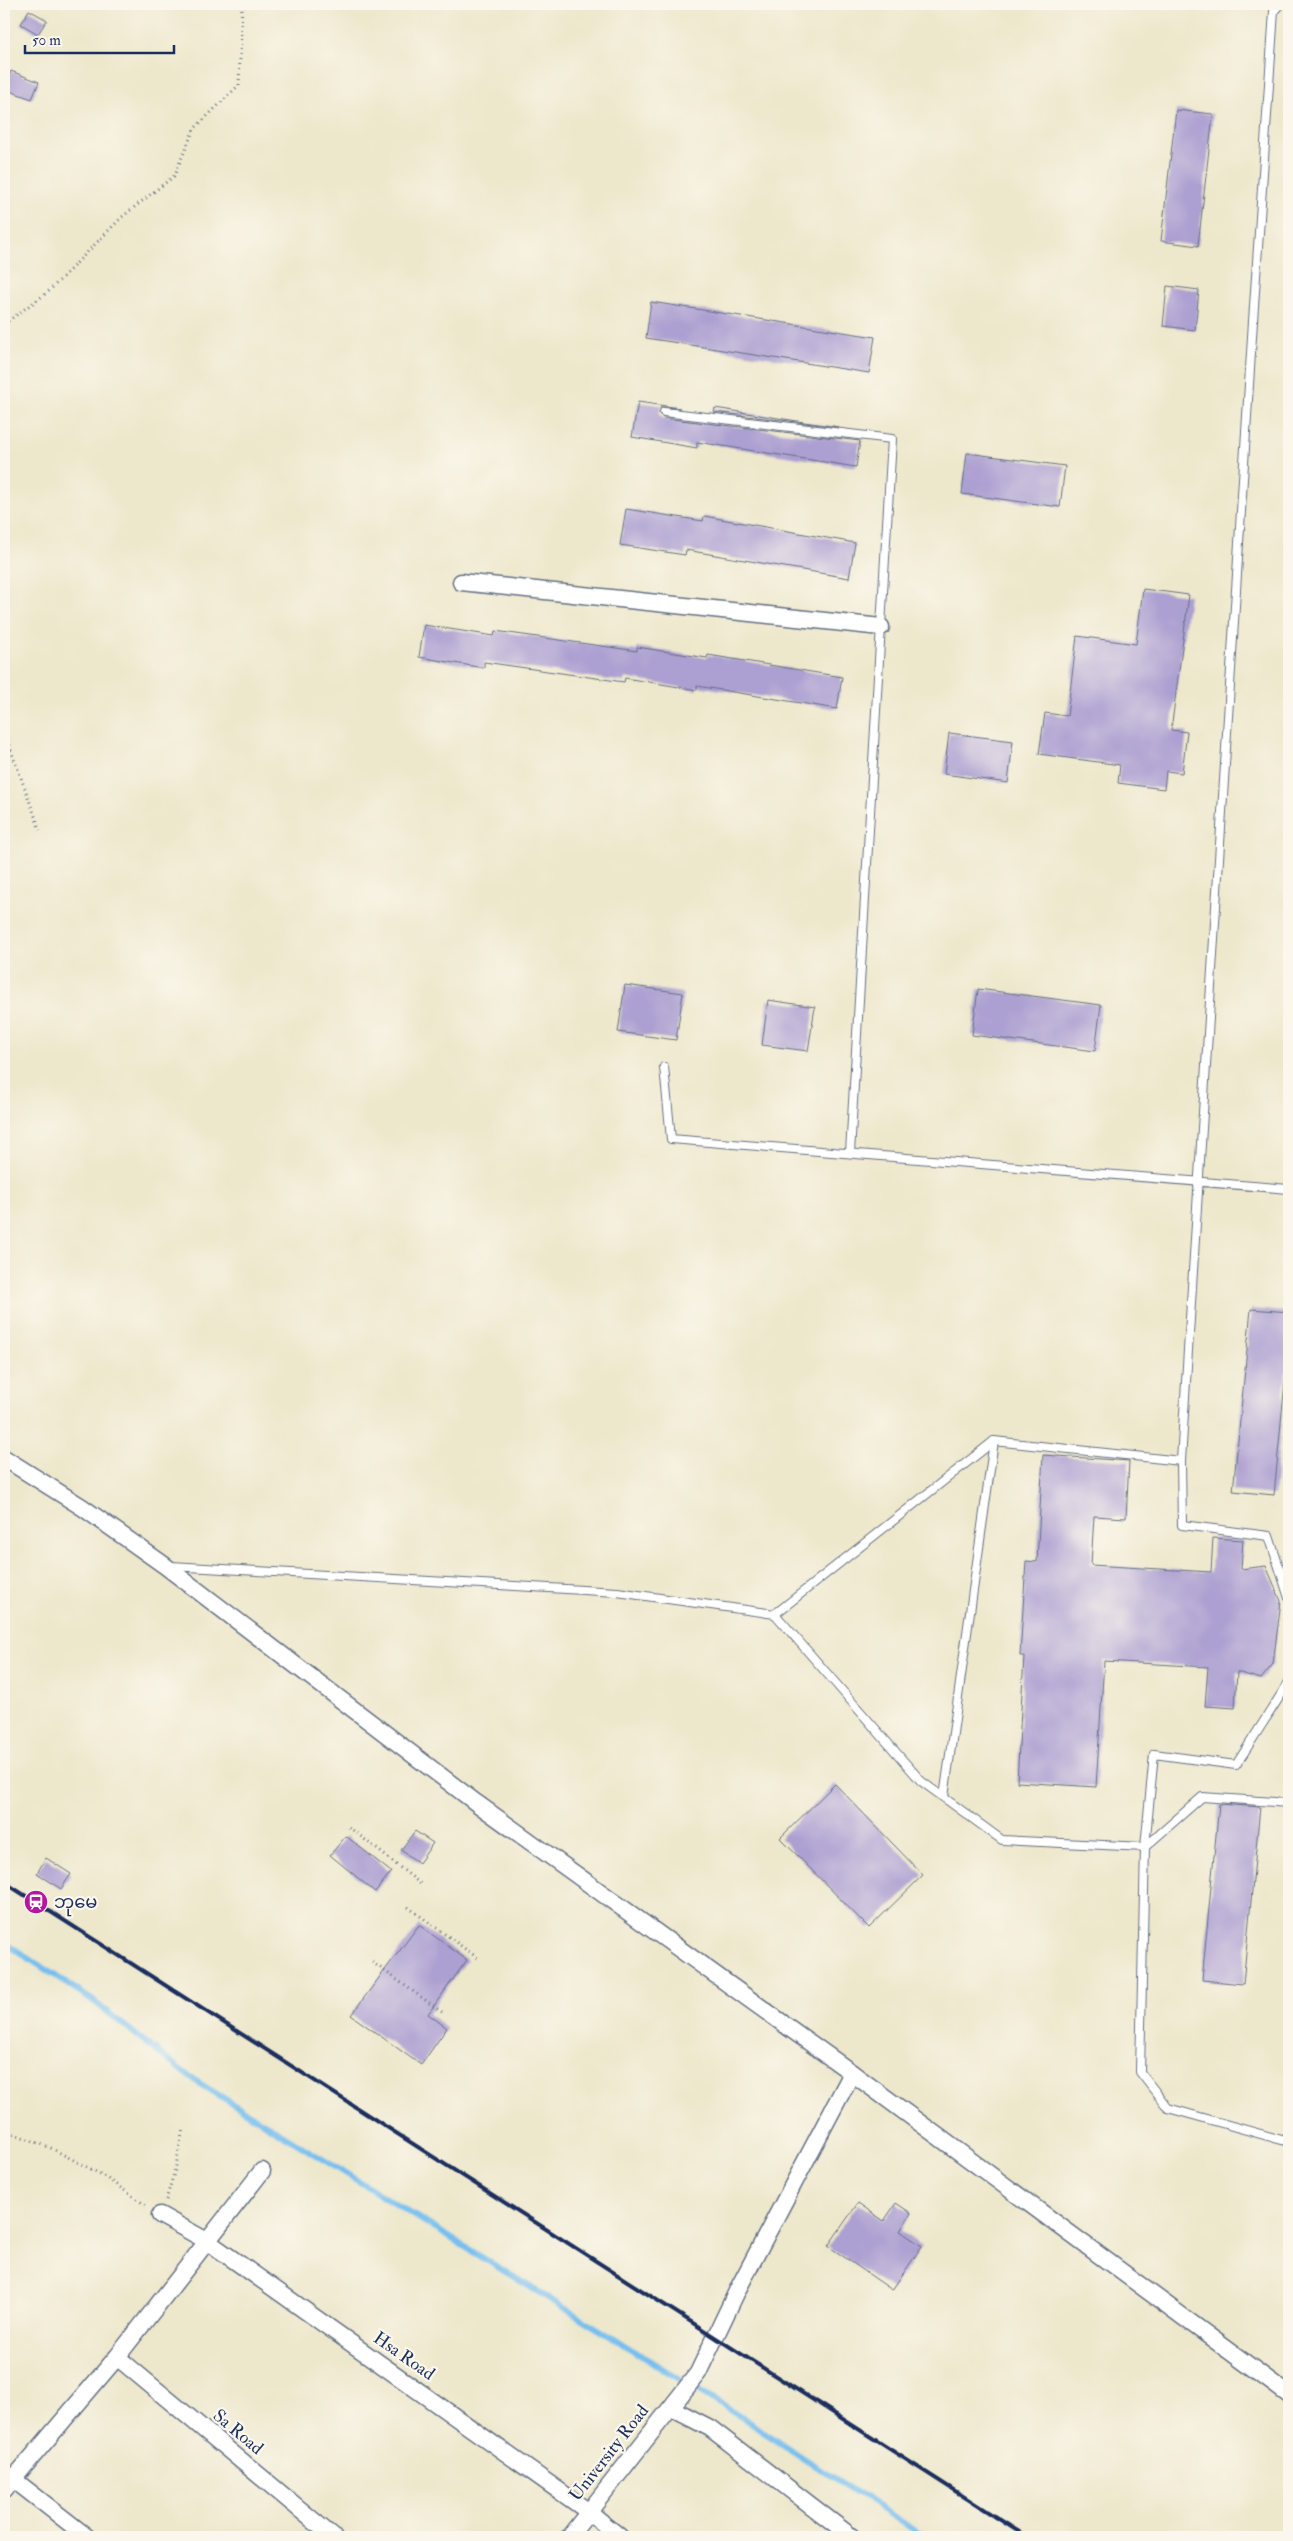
<svg xmlns="http://www.w3.org/2000/svg" width="1293" height="2541" font-family="'IM FELL Double Pica','Noto Sans Myanmar',serif">
<style>
.lines{fill:none;stroke-linecap:round;stroke-linejoin:round}
.stream{stroke:#77bfef;stroke-width:6}
.building{fill:#ac9fd1}
.lane-casing{stroke:#646f84;stroke-width:10}
.street-casing{stroke:#646f84;stroke-width:19}
.path{stroke:#646f84;stroke-width:3;stroke-dasharray:1 4;stroke-linecap:butt}
.lane{stroke:#fff;stroke-width:8}
.street{stroke:#fff;stroke-width:16}
.rail{stroke:#1b2f5e;stroke-width:4}
.labels{text-anchor:middle;dominant-baseline:central;stroke-width:4.5;stroke-linejoin:round;paint-order:stroke}
.poi-label{font-size:18px;fill:#1b2f5e;stroke:#fbf7ec;text-anchor:start}
.street-label{font-size:18px;fill:#1b2f5e;stroke:#fbf7ec}
</style>
<rect width="100%" height="100%" fill="#fbf7ec"/>
<filter id="ink" filterUnits="userSpaceOnUse"><feTurbulence type="fractalNoise" baseFrequency=".02" numOctaves="2"/><feDisplacementMap in="SourceGraphic" scale="10" xChannelSelector="R" yChannelSelector="G"/><feConvolveMatrix kernelMatrix="1 2 1 2 8 2 1 2 1" color-interpolation-filters="sRGB"/></filter>
<filter id="wash" filterUnits="userSpaceOnUse"><feTurbulence type="fractalNoise" baseFrequency=".0096" numOctaves="4" result="noise"/><feDisplacementMap in="SourceGraphic" scale="20" xChannelSelector="R" yChannelSelector="G"/><feGaussianBlur stdDeviation="1.12" result="paint"/><feColorMatrix in="noise" values="0 0 0 0 0 0 0 0 0 0 0 0 0 0 0 0 0 1.4 0 .05"/><feComposite in="paint" operator="in"/></filter>
<g filter="url(#wash)">
<rect width="100%" height="100%" fill="#ede7cb"/>
<g class="lines">
<!-- stream -->
<path class="stream" d="M4 1942 92 2000 191 2078 725 2407 925 2537"/>
</g>
<g id="blocks">
<!-- building -->
<g class="building">
<path d="M29 10 47 20 38 34 21 24Z"/>
<path d="M11 71 39 82 32 99 4 89Z"/>
<path d="M1176 110 1213 114 1198 246 1161 241Z"/>
<path d="M1167 286 1199 290 1195 330 1163 326Z"/>
<path d="M651 302 875 337 869 373 646 338Z"/>
<path d="M638 402 680 408 661 407 659 414 663 418 860 441 856 467 697 442V448L632 437Z"/>
<path d="M715 408 797 421 839 427 714 412Z"/>
<path d="M967 453 1065 466 1060 507 962 494Z"/>
<path d="M626 509 703 521 704 516 855 543 849 578 686 550 685 555 620 545Z"/>
<path d="M1143 589 1189 595 1171 730 1187 732 1182 773 1166 771 1164 789 1118 783 1120 765 1039 754 1045 713 1067 716 1077 636 1136 644Z"/>
<path d="M424 625 494 636 495 631 637 651V647L707 658 708 655 842 677 837 709 697 686V690L625 678 624 682 484 662V668L419 657Z"/>
<path d="M949 733 1013 741 1008 783 944 774Z"/>
<path d="M625 985 683 993 676 1040 618 1032Z"/>
<path d="M978 989 1101 1005 1095 1051 972 1035Z"/>
<path d="M768 1000 815 1007 808 1051 762 1045Z"/>
<path d="M1251 1309 1289 1312V1340L1274 1495 1233 1491Z"/>
<path d="M1043 1455 1129 1461 1126 1518 1094 1516 1091 1565 1211 1572 1213 1538 1243 1540 1241 1569 1266 1566 1281 1601 1273 1664 1261 1679 1237 1672 1235 1708 1205 1706 1208 1667 1104 1661 1096 1787 1017 1782 1024 1656H1020L1026 1561 1037 1562Z"/>
<path d="M835 1784 923 1875 869 1928 780 1838Z"/>
<path d="M1219 1804 1260 1807 1243 1984 1202 1980Z"/>
<path d="M415 1831 433 1843 419 1863 401 1850Z"/>
<path d="M346 1836 391 1872 375 1892 330 1855Z"/>
<path d="M46 1858 71 1874 61 1889 37 1873Z"/>
<path d="M419 1925 467 1960 428 2014 447 2028 421 2065 351 2015Z"/>
<path d="M858 2203 884 2221 896 2203 911 2213 900 2231 922 2246 892 2290 828 2246Z"/>
</g>
</g>
</g>
<g filter="url(#ink)">
<use href="#blocks" fill-opacity="0" stroke="#646f84" stroke-width="1"/>
<g class="lines">
<!-- lane casing -->
<g class="lane-casing">
<g id="lane">
<path d="M664 412 892 439 850 1153"/>
<path d="M664 1067 671 1139 1289 1189"/>
<path d="M1181 1461 1253 321 1274 11 1280 4"/>
<path d="M171 1566 617 1592 775 1614 921 1781 1002 1840 1145 1847 1154 1754 1236 1765 1289 1682"/>
<path d="M775 1614 994 1441 1181 1461 1182 1525 1269 1536 1289 1598"/>
<path d="M944 1797 994 1441"/>
<path d="M1289 1803 1202 1797 1145 1847 1140 2072 1168 2108 1289 2142"/>
</g>
</g>
<!-- street casing -->
<g class="street-casing">
<g id="street">
<path d="M461 582 881 627"/>
<path d="M4 1458 82 1507 164 1565 475 1802 852 2073 1289 2395"/>
<path d="M160 2215 207 2241 589 2512 620 2537"/>
<path d="M117 2357 333 2537"/>
<path d="M671 2408 710 2428 852 2537"/>
<path d="M4 2472 87 2537"/>
<path d="M4 2490 117 2357 262 2171"/>
<path d="M569 2537 698 2373 739 2287 852 2073"/>
</g>
</g>
<!-- path -->
<g class="path">
<path d="M4 324 48 292 122 217 174 176 194 129 239 85 242 4"/>
<path d="M4 731 40 830"/>
<path d="M349 1827 422 1885"/>
<path d="M408 1907 479 1959"/>
<path d="M372 1962 442 2012"/>
<path d="M4 2130 49 2147 102 2175 147 2206"/>
<path d="M166 2200 176 2166 183 2128"/>
</g>
<!-- lane -->
<use href="#lane" class="lane"/>
<!-- street -->
<use href="#street" class="street"/>
<!-- rail -->
<path class="rail" d="M4 1882 1027 2537"/>
</g>
</g>
<!-- icons -->
<defs>
<g id="station-disc" transform="scale(1.25)"><circle r="9.5" fill="#b5179e" stroke="#fbf7ec"/><path d="M-3-6H3Q5-6 5-4V2Q5 4 3 4L4.5 6H3L1.5 4h-3L-3 6H-4.5L-3 4Q-5 4-5 2V-4Q-5-6-3-6ZM-3.5-4v3h7v-3ZM-3.5 1v1.5H-2V1ZM2 1v1.5H3.5V1Z" fill="#fff"/></g>
</defs>
<g fill-rule="evenodd">
<use href="#station-disc" x="36" y="1902"/>
</g>
<g class="labels">
<!-- poi labels -->
<g class="poi-label">
<text x="54" y="1902">ဘုမေ</text>
</g>
<!-- street labels -->
<g class="street-label">
<text transform="translate(404 2356) rotate(35)">Hsa Road</text>
<text transform="translate(238 2432) rotate(40)">Sa Road</text>
<text transform="translate(609 2453) rotate(-52)">University Road</text>
</g>
</g>
<!-- margin -->
<rect width="1293" height="2541" fill="none" stroke="#fbf7ec" stroke-width="20"/>
<!-- scale -->
<path d="M25 45v8h149v-8" fill="none" stroke="#1b2f5e" stroke-width="2.5"/>
<text x="32" y="45" font-size="15" fill="#1b2f5e" stroke="#fbf7ec" stroke-width="4" paint-order="stroke">50 m</text>
</svg>
